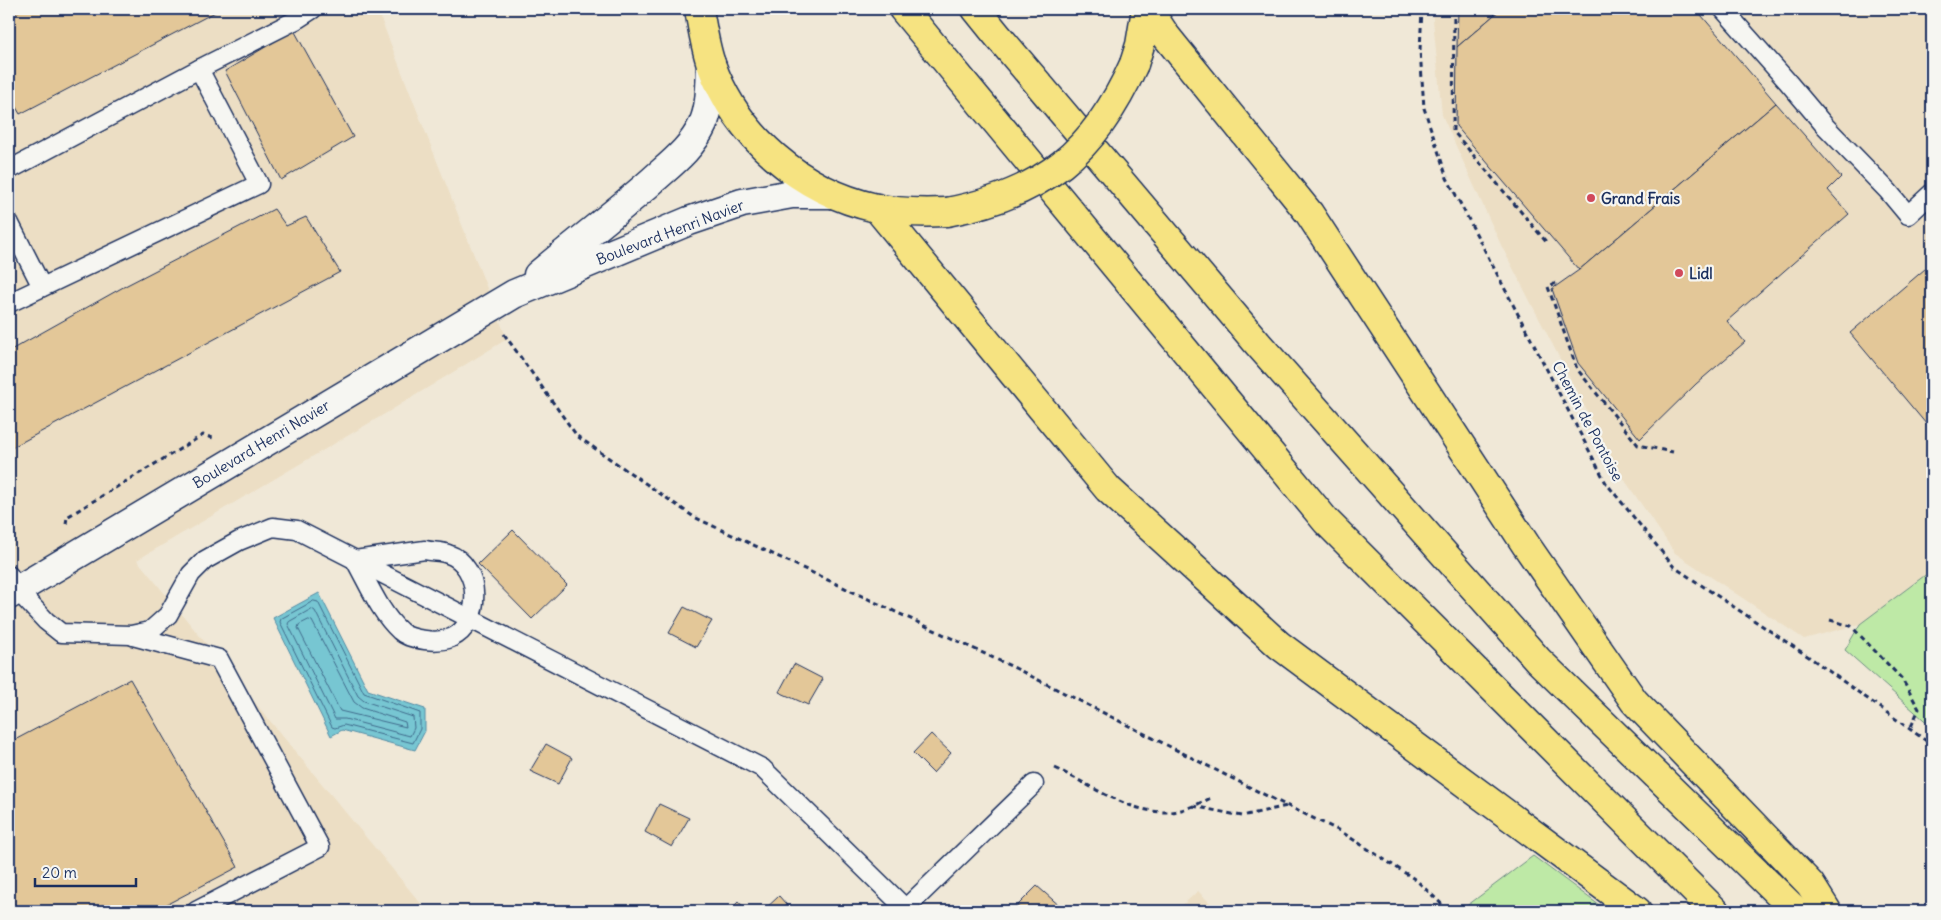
<svg xmlns="http://www.w3.org/2000/svg" width="1941" height="920" font-family="Delius,sans-serif">
<style>
.built{fill:#ecdec4}
.green{fill:#bee9a6;stroke:#6c8c82}
.water{fill:#77c6d2;stroke:#528aa4}
.lines{fill:none;stroke-linecap:round;stroke-linejoin:round}
.shore{stroke:#406b8c;stroke-width:1}
.building{fill:#e3c798;stroke:#1b2f5e}
.service-casing{stroke:#1b2f5e;stroke-width:21}
.secondary-casing{stroke:#1b2f5e;stroke-width:31}
.primary-casing{stroke:#1b2f5e;stroke-width:31}
.motorway-casing{stroke:#1b2f5e;stroke-width:31}
.path{stroke:#1b2f5e;stroke-width:3;stroke-dasharray:5 4;stroke-linecap:butt}
.service{stroke:#f6f6f2;stroke-width:18}
.secondary{stroke:#f6f6f2;stroke-width:28}
.primary{stroke:#f6e381;stroke-width:28}
.motorway{stroke:#f6e381;stroke-width:28}
.primary-bridge-casing{stroke:#1b2f5e;stroke-width:31;stroke-linecap:butt}
.primary-bridge{stroke:#f6e381;stroke-width:28}
.poi-dot{fill:#d1495b;stroke:#f6f6f2;stroke-width:2}
.labels{text-anchor:middle;dominant-baseline:central;stroke-width:4.5;stroke-linejoin:round;paint-order:stroke}
.poi-label{font-size:15px;font-weight:bold;fill:#1b2f5e;stroke:#f6f6f2;text-anchor:start}
.street-label{font-size:15px;fill:#1b2f5e;stroke:#f6f6f2}
</style>
<rect width="100%" height="100%" fill="#f0e8d7"/>
<filter id="ink" filterUnits="userSpaceOnUse"><feTurbulence type="fractalNoise" baseFrequency=".02" numOctaves="2"/><feDisplacementMap in="SourceGraphic" scale="10" xChannelSelector="R" yChannelSelector="G"/><feConvolveMatrix kernelMatrix="1 2 1 2 8 2 1 2 1" color-interpolation-filters="sRGB"/></filter>
<g filter="url(#ink)">
<!-- built -->
<g class="built">
<path d="M9 9H377L507 339 388 412 137 560 427 911H9Z"/>
<path d="M1432 9H1932V570L1860 624 1804 639 1675 553 1617 469 1501 245 1442 115Z"/>
<path d="M1198 891 1218 911H1176Z"/>
</g>
<!-- green -->
<g class="green">
<path d="M1932 570V727L1845 650 1860 624Z"/>
<path d="M1533 856 1607 911H1460Z"/>
</g>
<!-- water -->
<path class="water" d="M319 593 368 690 425 709V731L415 750 342 730 331 736 273 618Z"/>
<g class="lines">
<!-- shore -->
<g class="shore">
<path d="M314 601 318 602 364 693 420 713V729L413 743 344 725 335 728 332 727 280 622 281 619Z"/>
<path d="M312 609 315 611 358 696 364 701 413 717 414 728 410 736 345 719H335L288 624 289 622Z"/>
<path d="M309 620 312 621 354 702 362 708 405 722 406 727 340 711 298 628 299 625Z"/>
</g>
</g>
<!-- building -->
<g class="building">
<path d="M23 9H221L20 114 13 102 9 105V16Z"/>
<path d="M1458 9H1501L1457 47Z"/>
<path d="M1501 9H1696L1776 103 1579 270 1456 126 1457 47Z"/>
<path d="M294 30 353 137 281 180 225 71Z"/>
<path d="M1776 103 1841 177 1828 190 1849 214 1727 321 1745 342 1696 384 1640 439 1578 363 1552 289 1579 270Z"/>
<path d="M274 209 286 226 306 217 340 272 9 449V351L127 285Z"/>
<path d="M1932 263V431L1850 333Z"/>
<path d="M513 530 567 585 532 619 478 564Z"/>
<path d="M684 607 712 621 696 647 669 633Z"/>
<path d="M794 664 823 679 808 705 779 692Z"/>
<path d="M130 679 238 867 154 911H9V743Z"/>
<path d="M931 734 951 753 933 773 913 753Z"/>
<path d="M546 744 572 758 558 784 530 771Z"/>
<path d="M659 804 689 818 672 847 645 832Z"/>
<path d="M1037 886 1061 907 1057 911H1023L1017 906Z"/>
<path d="M779 896 792 911H763Z"/>
<path d="M738 902 750 911H729Z"/>
</g>
<g class="lines">
<!-- service casing -->
<g class="service-casing">
<g id="service">
<path d="M1723 9 1787 81 1825 126 1888 191 1908 215 1932 193"/>
<path d="M9 170 199 69 296 20 313 9"/>
<path d="M9 222 42 287"/>
<path d="M9 303 259 184 199 69"/>
<path d="M425 550C433 552 441 551 448 554 482 565 483 624 451 638 443 641 433 641 425 640 417 639 406 637 400 631 380 613 368 583 355 560Z"/>
<path d="M9 575 17 590 46 621 61 633 131 635 150 631 168 615 191 574 205 560 239 541 273 527 297 530 762 768 908 911"/>
<path d="M133 636 219 659 320 847 196 911"/>
<path d="M906 908 1034 784"/>
</g>
</g>
<!-- secondary casing -->
<g class="secondary-casing">
<g id="secondary">
<path d="M538 275C576 243 616 213 653 180 672 163 692 148 703 124 711 106 710 84 711 64"/>
<path d="M9 595 514 294 689 221 742 203 792 194H832"/>
</g>
</g>
<!-- primary casing -->
<g class="primary-casing">
<g id="primary">
<path d="M699 9C702 27 705 46 711 64 737 137 801 191 876 208 899 213 923 213 947 212"/>
<path d="M1134 64 1140 45 1146 9"/>
</g>
</g>
<!-- motorway casing -->
<g class="motorway-casing">
<g id="motorway">
<path d="M903 9 1326 521 1715 911"/>
<path d="M976 9 997 35 1258 344 1538 660 1796 911"/>
<path d="M1148 9 1166 36 1309 213 1526 545 1634 701 1810 884 1827 911"/>
<path d="M877 208 1108 489 1279 645 1637 911"/>
</g>
</g>
<!-- path -->
<g class="path">
<path d="M1422 9 1420 50 1424 108 1447 178 1606 483 1674 567 1812 659 1932 745"/>
<path d="M1454 9 1453 131 1548 244"/>
<path d="M1556 283 1548 287 1577 369 1638 445 1673 452"/>
<path d="M504 334 577 436 694 517 1017 669 1267 796 1340 831 1416 880 1449 911"/>
<path d="M66 524 67 517 203 435 213 438"/>
<path d="M1830 620 1851 626 1902 679 1919 709 1910 729"/>
<path d="M1055 768C1091 785 1129 814 1170 812 1184 811 1198 804 1211 798"/>
<path d="M1193 806 1242 816 1287 806"/>
</g>
<!-- service -->
<use href="#service" class="service"/>
<!-- secondary -->
<use href="#secondary" class="secondary"/>
<!-- primary -->
<use href="#primary" class="primary"/>
<!-- motorway -->
<use href="#motorway" class="motorway"/>
<!-- primary-bridge casing -->
<g class="primary-bridge-casing">
<path id="primary-bridge" d="M947 212C1043 194 1095 152 1134 64"/>
</g>
<!-- primary-bridge -->
<use href="#primary-bridge" class="primary-bridge"/>
</g>
</g>
<!-- markers -->
<g class="poi-dot">
<circle cx="1591" cy="198" r="5"/>
<circle cx="1679" cy="273" r="5"/>
</g>
<g class="labels">
<!-- poi labels -->
<g class="poi-label">
<text x="1601" y="198">Grand Frais</text>
<text x="1689" y="273">Lidl</text>
</g>
<!-- street labels -->
<g class="street-label">
<text transform="translate(670 232) rotate(-21)">Boulevard Henri Navier</text>
<text transform="translate(1588 421) rotate(62)">Chemin de Pontoise</text>
<text transform="translate(261 444) rotate(-31)">Boulevard Henri Navier</text>
</g>
</g>
<!-- margin -->
<rect width="1941" height="920" fill="none" stroke="#f6f6f2" stroke-width="30"/>
<rect x="15" y="15" width="1911" height="890" fill="none" stroke="#1b2f5e" stroke-width="2" filter="url(#ink)"/>
<!-- scale -->
<path d="M35 878v8h101v-8" fill="none" stroke="#1b2f5e" stroke-width="2.5"/>
<text x="42" y="878" font-size="15" fill="#1b2f5e" stroke="#f6f6f2" stroke-width="4" paint-order="stroke">20 m</text>
</svg>
